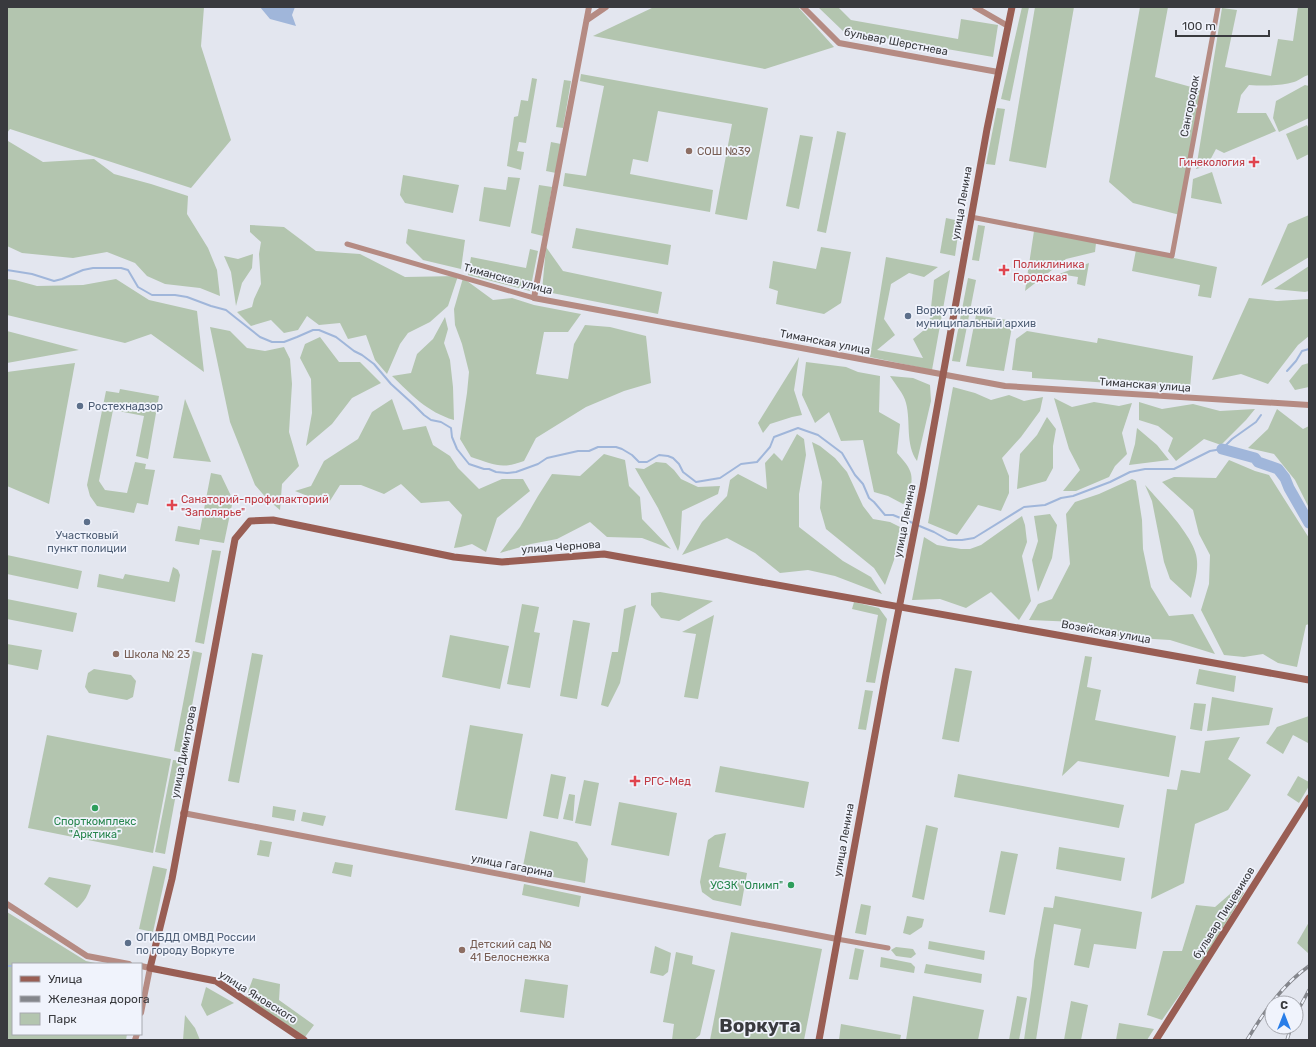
<svg xmlns="http://www.w3.org/2000/svg" width="1316" height="1047" font-family="Rubik,sans-serif">
<style>
.green{fill:#b3c5af}
.water{fill:#a0b6da}
.lines{fill:none;stroke-linecap:round;stroke-linejoin:round}
.stream{stroke:#a0b6da;stroke-width:2}
.river{stroke:#a0b6da;stroke-width:11}
.minor{stroke:#b58b83;stroke-width:5}
.tertiary{stroke:#b58b83;stroke-width:6}
.secondary{stroke:#995e54;stroke-width:7}
.rail-casing{stroke:#84868c;stroke-width:3.5}
.rail{stroke:#f0f3fc;stroke-width:2;stroke-dasharray:6;stroke-linecap:butt}
.education-dot{fill:#8d6e63;stroke:#f0f3fc;stroke-width:1.5}
.health-dot{fill:#e0444e;stroke:#f0f3fc;stroke-width:1.5}
.service-dot{fill:#5c6f8a;stroke:#f0f3fc;stroke-width:1.5}
.leisure-dot{fill:#2e9e5b;stroke:#f0f3fc;stroke-width:1.5}
.labels{text-anchor:middle;dominant-baseline:central;stroke-width:3.5;stroke-linejoin:round;paint-order:stroke}
.street-label{font-size:11px;fill:#393a3e;stroke:#f0f3fc}
.education-label{font-size:11px;fill:#785e54;stroke:#f0f3fc;text-anchor:start}
.health-label{font-size:11px;fill:#be3a42;stroke:#f0f3fc;text-anchor:start}
.service-label{font-size:11px;fill:#4e5e75;stroke:#f0f3fc;text-anchor:start}
.leisure-label{font-size:11px;fill:#27864d;stroke:#f0f3fc}
.town-label{font-size:19px;font-weight:bold;fill:#393a3e;stroke:#f0f3fc}
</style>
<rect width="100%" height="100%" fill="#e3e6ef"/>
<!-- green -->
<g class="green">
<path d="M7 7H204L201 46 231 140 191 188 10 129 7 133Z"/>
<path d="M654 7H798L834 47 765 69 593 36Z"/>
<path d="M818 7H838L851 20 958 39 961 19 998 25 993 57 843 31Z"/>
<path d="M1022 7H1029L1010 101 1001 99Z"/>
<path d="M1035 7H1074L1046 168 1009 161Z"/>
<path d="M1140 7H1168L1155 77 1202 90 1180 215 1133 203 1109 182Z"/>
<path d="M1298 7H1309V75C1303 76 1300 80 1294 82 1279 86 1264 86 1249 85L1241 95 1237 113H1266L1276 131 1224 153 1216 149 1207 166 1196 169 1222 8 1237 10 1225 67 1271 76 1278 39 1293 41Z"/>
<path d="M581 74 768 108 747 220 715 214 732 124 658 111 648 162 633 159 630 174 713 190 710 212 563 186 565 173 586 176 604 86 580 81Z"/>
<path d="M532 78 537 79 526 143 519 142 517 151 524 152 521 170 507 166 514 117 518 116 521 100 528 101Z"/>
<path d="M564 80 571 81 563 128 556 127Z"/>
<path d="M1305 85 1309 86V118L1279 132 1273 118 1276 101Z"/>
<path d="M997 108 1005 109 995 165 986 164Z"/>
<path d="M1307 125 1309 129V154L1297 160 1286 134Z"/>
<path d="M837 131 846 133 826 233 817 231Z"/>
<path d="M800 135 813 137 799 209 786 206Z"/>
<path d="M8 141 43 162 94 159 114 174 151 184 188 196 187 214 208 248 217 270 220 296 200 288 165 284 147 276 135 263 107 252 73 258 22 253 7 246V142Z"/>
<path d="M551 142 561 144 556 173 546 171Z"/>
<path d="M1212 172 1222 204 1191 198 1193 179Z"/>
<path d="M403 175 459 185 453 213 405 203 400 195Z"/>
<path d="M508 177 520 178 510 227 479 221 484 187 506 190Z"/>
<path d="M539 185 552 187 543 236 531 233Z"/>
<path d="M1309 215V257L1261 286 1288 224Z"/>
<path d="M946 218 960 221 955 256 940 253Z"/>
<path d="M250 225 284 227 316 251 360 254 405 277 458 276 448 306 430 322 408 333 400 344 387 374 375 360 366 335 348 339 340 323 319 325 307 316 298 330 284 333 271 320 251 326 237 312 252 307 254 299 261 284 259 254 261 242 250 232Z"/>
<path d="M978 225 985 226 979 261 972 260Z"/>
<path d="M576 228 671 245 668 265 572 248Z"/>
<path d="M408 229 465 240 461 269 423 260 406 243Z"/>
<path d="M1034 231 1096 243 1095 252 1066 259 1025 291Z"/>
<path d="M546 247 563 271 662 292 658 314 542 291Z"/>
<path d="M821 247 851 252 841 303 824 314 776 304 778 291 769 288 773 261 816 269Z"/>
<path d="M530 249 538 251 530 291 468 275 471 257 526 268Z"/>
<path d="M1136 250 1217 267 1211 298 1198 296 1200 285 1132 271Z"/>
<path d="M253 254 252 268 242 283 236 306 231 272 224 256 238 259Z"/>
<path d="M886 257 938 267 924 277 909 273 891 284 884 319 895 335 877 350 923 358 913 339 929 326 934 280 950 270 932 370 870 357Z"/>
<path d="M1089 263 1085 286 1077 284 1078 277 1059 274Z"/>
<path d="M1309 266V291L1305 292 1274 289Z"/>
<path d="M463 278 493 300 512 298 534 305 581 314 568 332H544L536 374 568 379 574 344 585 325 610 327 646 336 651 383 624 391 586 407 536 438 524 461C500 470 494 464 471 457L460 439 467 393 469 372 462 344 455 325 454 309Z"/>
<path d="M968 278 976 280 960 362 952 361Z"/>
<path d="M7 279 15 280 37 286 83 285 116 279 149 300 197 311 204 372 151 334 125 343 7 315Z"/>
<path d="M1249 298 1277 301 1309 299V336L1298 345 1268 384 1241 374 1212 380Z"/>
<path d="M976 315 1013 321 1004 371 966 366Z"/>
<path d="M445 317 448 329 444 343 450 360 453 387 454 420C427 412 412 395 392 376L411 373 417 354 433 339Z"/>
<path d="M210 327 230 331 247 348 265 351 284 347 290 359 292 384 289 432 299 466 282 484 280 510 268 500 255 485 230 422Z"/>
<path d="M7 331 79 350 7 363Z"/>
<path d="M1027 331 1097 343 1098 338 1193 356 1190 388 1032 378V372L1012 370 1016 339Z"/>
<path d="M320 337 339 362H360L381 383 352 398 332 424 306 446 312 413 311 379 300 358 305 344Z"/>
<path d="M799 357 794 390 802 415 792 417 770 424 763 433 758 423Z"/>
<path d="M806 362 846 367 858 372 880 376 879 412 900 424 897 453C914 472 914 475 908 500L903 504 888 496 874 492 863 440 841 441 829 412 815 423 802 395Z"/>
<path d="M75 363 49 504 7 486V372Z"/>
<path d="M1309 363V387L1295 390 1289 381 1302 365Z"/>
<path d="M890 376 913 378 930 385 931 401 917 461C905 444 911 422 906 403 904 394 895 384 890 376Z"/>
<path d="M953 387 975 393 991 400 1009 395 1024 401 1043 397 1040 411 1021 437 1002 458 1009 476V493L1001 511 978 505 957 535 928 523Z"/>
<path d="M120 389 159 396 148 459 136 456 144 416 113 410 99 481 105 490 127 493 135 462 146 464 145 469 155 470 148 505 137 503 134 513 97 506 90 496 87 485 106 391 119 393Z"/>
<path d="M1054 398 1072 407 1094 402 1119 406 1132 403 1122 433 1127 454 1115 466 1109 477 1076 491H1063L1080 470 1069 449Z"/>
<path d="M185 399 211 462 173 458Z"/>
<path d="M392 399 403 430 426 426 433 445 450 456 458 468 479 489 502 479H523L530 491 497 518 486 552 472 544 461 547 454 548 462 515 449 501 421 503 401 484 384 494 361 485H340L328 504 295 491 311 486 324 461 358 439 372 412Z"/>
<path d="M1139 402 1162 409 1193 404 1220 411 1255 409 1246 420 1221 445 1204 439 1176 461 1168 451 1173 438 1158 426 1139 420Z"/>
<path d="M1277 409 1303 429 1309 426V508L1295 480 1274 454 1248 448 1268 429Z"/>
<path d="M1047 417 1056 429 1053 446V468L1046 481 1017 489 1020 454 1037 435Z"/>
<path d="M1137 428 1157 445 1169 460 1129 465 1135 444Z"/>
<path d="M797 434 804 439 806 455 799 494V527L843 561 871 577 882 594 835 576 808 570 780 573 755 553 727 538 682 555 702 522 727 496 730 480 738 474 767 489 765 463 774 453 782 461Z"/>
<path d="M812 442 820 446 835 458 847 472 863 506 873 519 890 522 900 527 894 560 885 585 874 568 826 529 820 508 822 482Z"/>
<path d="M604 454 625 460 629 486 640 497 642 519 671 549 642 538 607 537 590 522 557 539 531 544 500 553 520 527 538 496 552 474 580 476Z"/>
<path d="M1229 460 1255 471 1269 475 1309 538V624L1306 625 1297 667 1278 663 1263 654 1244 657 1224 655 1201 610 1209 584 1210 555 1199 534 1193 510 1162 482 1174 477 1216 478Z"/>
<path d="M656 462 666 463 674 470 681 479 698 487 720 486 718 494 682 511 680 544 678 551 658 508 635 468 644 469Z"/>
<path d="M211 473 221 475 233 500 224 543 200 539 199 545 175 541 178 526 200 530Z"/>
<path d="M1132 479 1136 481 1142 520 1143 549 1151 587 1169 616 1193 614 1215 654 1170 640 1121 637 1077 622 1029 620 1038 604 1052 599 1070 564 1066 514 1075 502 1099 494Z"/>
<path d="M1145 485C1159 501 1197 539 1197 561 1198 573 1194 585 1191 598L1170 579 1164 562 1152 501Z"/>
<path d="M1050 514 1057 525 1052 558 1038 592 1032 560 1038 541 1034 516Z"/>
<path d="M1022 516 1025 525 1027 542 1022 556 1031 601 1019 620 991 592 966 608 940 599 912 600 924 537 937 545 961 549H970L981 545Z"/>
<path d="M212 550 221 551 204 644 195 642Z"/>
<path d="M7 555 82 571 78 589 7 574Z"/>
<path d="M173 567 178 570 180 575 175 602 97 587 99 574 123 579 125 574 169 582Z"/>
<path d="M660 592 713 601 679 621 661 618 651 605V593Z"/>
<path d="M7 599 77 613 73 632 7 619Z"/>
<path d="M854 602 879 608 887 619 875 683 866 682 878 615 852 609Z"/>
<path d="M522 604 539 607 534 632 540 633 530 688 507 684Z"/>
<path d="M636 605 620 683 608 707 601 705 612 652H618L624 609Z"/>
<path d="M714 615 698 699 684 697 696 634 682 632Z"/>
<path d="M573 620 590 623 577 699 560 696Z"/>
<path d="M450 635 509 646 500 689 442 677Z"/>
<path d="M7 644 42 650 38 670 7 664Z"/>
<path d="M193 651 202 653 183 753 174 751Z"/>
<path d="M252 653 263 655 239 783 228 781Z"/>
<path d="M1085 656 1092 657 1087 687 1101 690 1095 720 1176 736 1169 777 1078 761 1062 776Z"/>
<path d="M955 668 972 671 959 742 942 739Z"/>
<path d="M94 669 131 675 136 681 133 697 127 700 89 693 85 687 88 673Z"/>
<path d="M1199 669 1236 676 1234 692 1196 684Z"/>
<path d="M865 690 873 691 866 730 858 729Z"/>
<path d="M1212 697 1273 708 1269 725 1207 731Z"/>
<path d="M1194 703 1206 704 1202 731 1190 729Z"/>
<path d="M1309 716 1308 743 1293 735 1283 754 1266 743 1277 727Z"/>
<path d="M470 725 523 734 507 819 455 810Z"/>
<path d="M47 735 171 759 153 853 28 828Z"/>
<path d="M1240 737 1228 759 1251 775 1228 810 1195 824 1184 883 1151 899 1167 789 1177 790 1181 770 1200 773 1205 741Z"/>
<path d="M173 760 182 761 165 854 155 852Z"/>
<path d="M720 766 809 782 804 808 715 792Z"/>
<path d="M551 774 566 777 558 819 543 816Z"/>
<path d="M958 774 1124 805 1119 828 954 797Z"/>
<path d="M1298 776 1309 782V786L1299 803 1287 795Z"/>
<path d="M584 780 599 783 591 826 575 823Z"/>
<path d="M569 794 575 795 573 821 563 819Z"/>
<path d="M619 802 677 813 669 856 611 845Z"/>
<path d="M273 806 296 810 294 821 272 817Z"/>
<path d="M303 812 326 816 323 826 301 821Z"/>
<path d="M926 825 938 828 924 900 912 897Z"/>
<path d="M530 831 577 842 588 859 585 883 522 871Z"/>
<path d="M726 833 719 867 747 873 741 906 713 900 702 892 700 882 708 840 715 835Z"/>
<path d="M260 840 272 842 269 857 257 855Z"/>
<path d="M1059 847 1125 858 1121 881 1056 869Z"/>
<path d="M1001 851 1018 854 1005 915 989 912Z"/>
<path d="M335 862 353 865 351 877 332 873Z"/>
<path d="M153 866 167 869 153 932 139 929Z"/>
<path d="M49 877 91 885C88 895 85 901 77 908L44 884Z"/>
<path d="M524 884 581 896 579 907 522 895Z"/>
<path d="M1237 888 1244 893 1197 970 1162 1020 1147 1015 1163 951H1182L1196 905 1215 907Z"/>
<path d="M1055 896 1142 912 1136 949 1094 944 1089 968 1074 965 1081 929 1054 924 1036 1040H1024L1032 986 1034 961 1044 907 1053 908Z"/>
<path d="M861 904 871 906 866 935 855 933Z"/>
<path d="M7 912 86 961 100 964H13V1034H127L126 1040H7Z"/>
<path d="M907 916 924 919 922 927 910 935 903 933Z"/>
<path d="M1309 922V954L1297 943Z"/>
<path d="M731 932 822 949 804 1040H710Z"/>
<path d="M929 941 985 951 984 960 928 949Z"/>
<path d="M655 946 671 953 668 972 663 976 650 973Z"/>
<path d="M896 947 913 949 916 954 911 958 896 956 891 950Z"/>
<path d="M855 948 864 950 858 980 849 979Z"/>
<path d="M676 952 693 956 692 964 715 970 700 1035 694 1040H672L674 1024 663 1022Z"/>
<path d="M881 957 911 963 915 967 914 973 880 967Z"/>
<path d="M926 964 982 974 981 983 924 973Z"/>
<path d="M253 978 280 984 279 1000 314 1025 305 1037 246 997Z"/>
<path d="M525 979 568 985 564 1018 520 1012Z"/>
<path d="M206 987 234 1003 207 1016 201 1005Z"/>
<path d="M913 996 984 1010 978 1040H906Z"/>
<path d="M1017 996 1027 998 1019 1040H1009Z"/>
<path d="M1071 1001 1088 1005 1081 1040H1064Z"/>
<path d="M185 1015 195 1028 200 1040H183Z"/>
<path d="M1119 1023 1154 1029 1147 1040H1116Z"/>
<path d="M841 1024 901 1035 900 1040H839Z"/>
</g>
<!-- water -->
<path class="water" d="M260 7H295L292 15 296 26 270 19Z"/>
<g class="lines">
<!-- stream -->
<g class="stream">
<path d="M7 270 32 274 54 281 62 279 83 270 93 268H121L128 270 138 287 152 295H175L187 297 211 306 226 310 236 318 260 337 272 342H284L297 337 313 330H319L336 337 354 351 362 355 374 364 391 384 413 404 424 415 431 420 441 422 451 428 452 437 457 449 469 464 484 469H489L496 472 507 473 516 472 538 464 547 458 578 451H589L598 447H616L622 449 632 455 639 462H647L659 455 668 456 673 458 679 464 683 472 696 482 720 478 741 464 757 462 770 447 774 437 798 428 818 435 842 453 855 475 863 484 869 498 874 502 885 515H893L913 523"/>
<path d="M1287 371 1296 361 1302 351 1309 349"/>
<path d="M917 525 934 532 948 540H962L974 538 1024 507 1045 505 1061 498 1073 496 1110 482 1130 472 1145 469H1174L1210 451 1222 449 1232 439 1256 422 1261 415"/>
<path d="M7 966H13"/>
</g>
<!-- river -->
<path class="river" d="M1222 449 1255 458 1258 462 1278 469 1285 478 1289 488 1309 523"/>
<!-- minor -->
<g class="minor">
<path d="M971 217 1172 256 1218 7"/>
<path d="M347 244 534 298"/>
<path d="M837 939 888 948"/>
</g>
<!-- tertiary -->
<g class="tertiary">
<path d="M589 7 534 298 1005 386 1309 405"/>
<path d="M803 7 839 43 998 72"/>
<path d="M975 7 1008 26"/>
<path d="M587 20 606 7"/>
<path d="M183 813 837 939"/>
<path d="M7 904 87 956 129 964"/>
<path d="M141 966 150 968 141 1013"/>
<path d="M135 1040 137 1034"/>
</g>
<!-- secondary -->
<g class="secondary">
<path d="M304 1040 216 981 150 968 172 879 235 539 250 521 273 520 454 557 502 562 604 554 1309 680"/>
<path d="M819 1040 886 674 923 487 987 129 1012 7"/>
<path d="M1156 1040 1309 798"/>
</g>
<!-- rail casing -->
<g class="rail-casing">
<g id="rail">
<path d="M1296 1014 1309 990"/>
<path d="M1247 1040C1264 1012 1282 985 1309 966"/>
<path d="M1287 1040 1291 1027"/>
</g>
</g>
<!-- rail -->
<use href="#rail" class="rail"/>
</g>
<!-- markers -->
<g class="education-dot">
<circle cx="689" cy="151" r="4"/>
<circle cx="116" cy="654" r="4"/>
<circle cx="462" cy="950" r="4"/>
</g>
<g class="health-dot">
<path d="M1252 156h4v4h4v4h-4v4h-4v-4h-4v-4h4z"/>
<path d="M1002 264h4v4h4v4h-4v4h-4v-4h-4v-4h4z"/>
<path d="M170 499h4v4h4v4h-4v4h-4v-4h-4v-4h4z"/>
<path d="M633 775h4v4h4v4h-4v4h-4v-4h-4v-4h4z"/>
</g>
<g class="service-dot">
<circle cx="908" cy="316" r="4"/>
<circle cx="80" cy="406" r="4"/>
<circle cx="87" cy="522" r="4"/>
<circle cx="128" cy="943" r="4"/>
</g>
<g class="leisure-dot">
<circle cx="95" cy="808" r="4"/>
<circle cx="791" cy="885" r="4"/>
</g>
<g class="labels">
<!-- street labels -->
<g class="street-label">
<text transform="translate(896 42) rotate(11)">бульвар Шерстнева</text>
<text transform="translate(1190 106) rotate(-79)">Сангородок</text>
<text transform="translate(962 203) rotate(-80)">улица Ленина</text>
<text transform="translate(508 279) rotate(15)">Тиманская улица</text>
<text transform="translate(825 342) rotate(11)">Тиманская улица</text>
<text transform="translate(1145 385) rotate(4)">Тиманская улица</text>
<text transform="translate(905 521) rotate(-79)">улица Ленина</text>
<text transform="translate(561 547) rotate(-4)">улица Чернова</text>
<text transform="translate(1106 632) rotate(10)">Возейская улица</text>
<text transform="translate(184 752) rotate(-79)">улица Димитрова</text>
<text transform="translate(844 840) rotate(-80)">улица Ленина</text>
<text transform="translate(512 866) rotate(11)">улица Гагарина</text>
<text transform="translate(1224 913) rotate(-58)">бульвар Пищевиков</text>
<text transform="translate(258 997) rotate(32)">улица Яновского</text>
</g>
<!-- education labels -->
<g class="education-label">
<text x="697" y="151">СОШ №39</text>
<text x="124" y="654">Школа № 23</text>
<text x="470" y="944">Детский сад №<tspan x="470" dy="13">41 Белоснежка</tspan></text>
</g>
<!-- health labels -->
<g class="health-label">
<text x="1245" y="162" text-anchor="end">Гинекология</text>
<text x="1013" y="264">Поликлиника<tspan x="1013" dy="13">Городская</tspan></text>
<text x="181" y="499">Санаторий-профилакторий<tspan x="181" dy="13">"Заполярье"</tspan></text>
<text x="644" y="781">РГС-Мед</text>
</g>
<!-- service labels -->
<g class="service-label">
<text x="916" y="310">Воркутинский<tspan x="916" dy="13">муниципальный архив</tspan></text>
<text x="88" y="406">Ростехнадзор</text>
<text x="87" y="535" text-anchor="middle">Участковый<tspan x="87" dy="13">пункт полиции</tspan></text>
<text x="136" y="937">ОГИБДД ОМВД России<tspan x="136" dy="13">по городу Воркуте</tspan></text>
</g>
<!-- leisure labels -->
<g class="leisure-label">
<text x="95" y="821">Спорткомплекс<tspan x="95" dy="13">"Арктика"</tspan></text>
<text x="783" y="885" text-anchor="end">УСЗК "Олимп"</text>
</g>
<!-- town labels -->
<g class="town-label">
<text x="760" y="1025">Воркута</text>
</g>
</g>
<!-- border -->
<rect width="1316" height="1047" fill="none" stroke="#393a3e" stroke-width="16"/>
<!-- legend -->
<rect x="12" y="963" width="130" height="72" fill="#f0f3fc" stroke="#a7a9b0"/>
<rect x="20" y="976" width="20" height="6" fill="#995e54" stroke="#a7a9b0"/>
<text x="48" y="983" font-size="12" fill="#393a3e">Улица</text>
<rect x="20" y="996" width="20" height="6" fill="#84868c" stroke="#a7a9b0"/>
<text x="48" y="1003" font-size="12" fill="#393a3e">Железная дорога</text>
<rect x="20" y="1013" width="20" height="12" fill="#b3c5af" stroke="#a7a9b0"/>
<text x="48" y="1023" font-size="12" fill="#393a3e">Парк</text>
<!-- north arrow -->
<g transform="translate(1284 1015)"><circle r="19" fill="#f0f3fc" stroke="#a7a9b0"/>
<path d="M0-3L7 15L0 10L-7 15Z" fill="#287de8"/>
<text y="-6" font-size="11" font-weight="bold" text-anchor="middle" fill="#393a3e">С</text>
</g>
<!-- scale -->
<path d="M1176 30v6h93v-6" fill="none" stroke="#393a3e" stroke-width="2"/>
<text x="1182" y="30" font-size="12" fill="#393a3e" stroke="#f0f3fc" stroke-width="3" paint-order="stroke">100 m</text>
</svg>
